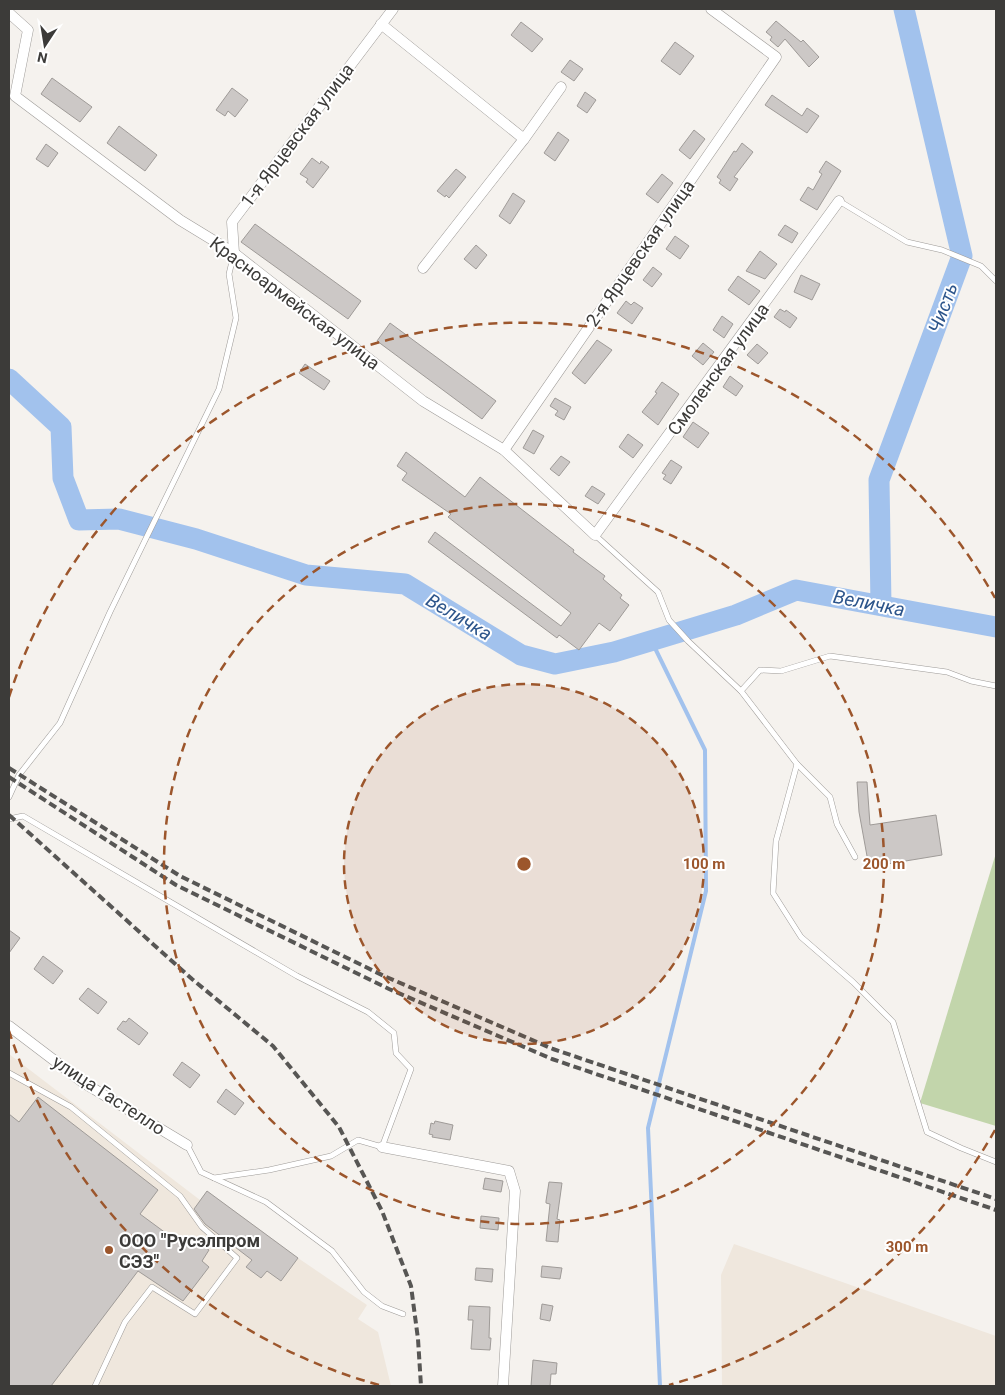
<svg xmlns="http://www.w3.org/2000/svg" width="1005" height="1395" font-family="Roboto,sans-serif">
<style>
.built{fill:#efe7dd}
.green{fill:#c2d5ab}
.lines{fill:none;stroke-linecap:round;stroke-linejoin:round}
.stream{stroke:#a2c2ed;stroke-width:4}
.river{stroke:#a2c2ed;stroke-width:21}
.building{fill:#ccc8c6;stroke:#9f9b98}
.service-casing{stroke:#9e9b98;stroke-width:6}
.minor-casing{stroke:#9e9b98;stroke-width:11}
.service{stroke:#fff;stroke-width:5}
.minor{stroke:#fff;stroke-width:10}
.rail{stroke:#575654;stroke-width:4;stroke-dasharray:8 4;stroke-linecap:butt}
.ring{fill:none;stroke:#9c562c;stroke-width:2.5;stroke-dasharray:9 6}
.poi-dot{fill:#9c562c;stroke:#fff;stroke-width:2}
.labels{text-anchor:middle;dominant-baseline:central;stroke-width:4;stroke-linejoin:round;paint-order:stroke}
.street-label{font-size:18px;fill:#3c3b39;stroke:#fff}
.poi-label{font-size:18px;font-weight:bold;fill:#3c3b39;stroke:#fff;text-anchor:start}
.water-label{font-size:19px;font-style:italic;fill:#2d558b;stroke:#fff}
.centre{fill:#9c562c;stroke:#fff;stroke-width:2.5}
.ring-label{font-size:15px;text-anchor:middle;font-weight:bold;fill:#9c562c;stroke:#fff;stroke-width:4;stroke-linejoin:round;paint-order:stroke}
</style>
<rect width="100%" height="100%" fill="#f5f2ee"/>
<!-- built -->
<g class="built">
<path d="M9 1054 200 1200 207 1191 298 1258 367 1305 358 1319 378 1332 391 1386H9Z"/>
<path d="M734 1244 996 1336V1386H722L721 1275Z"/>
</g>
<!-- green -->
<path class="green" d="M996 853V1126L920 1103Z"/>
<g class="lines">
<!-- stream -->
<path class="stream" d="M651 640 705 750 706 891 648 1128 660 1386"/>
<!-- river -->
<g class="river">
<path d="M9 379 61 427 63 478 79 520 119 519 196 539 306 575 405 584 521 655 555 664 614 652 736 615 796 590 996 627"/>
<path d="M881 605 879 480 962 256 904 9"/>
</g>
</g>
<!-- building -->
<g class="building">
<path d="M776 21 801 42 803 40 819 57 809 67 785 39 778 47 770 40 772 37 766 32Z"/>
<path d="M521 22 543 39 532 52 511 35Z"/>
<path d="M675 42 694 56 680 75 661 61Z"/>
<path d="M570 60 583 69 574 81 561 72Z"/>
<path d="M52 78 92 107 80 122 41 94Z"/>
<path d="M232 88 248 100 235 117 228 111 225 116 216 110Z"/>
<path d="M585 92 596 100 587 113 577 106Z"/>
<path d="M772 95 802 116 807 108 819 116 807 133 765 105Z"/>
<path d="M119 126 157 155 145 171 107 143Z"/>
<path d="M694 130 705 139 690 159 679 150Z"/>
<path d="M558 132 569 140 555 161 544 153Z"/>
<path d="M742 143 753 152 734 177 738 179 730 191 719 183 721 180 717 177 734 151 736 152Z"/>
<path d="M46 144 58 153 48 167 36 159Z"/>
<path d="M312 158 320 164 321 161 329 167 313 188 306 182 308 179 300 174Z"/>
<path d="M826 161 841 171 817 210 800 200 808 187 813 190 822 174 819 172Z"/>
<path d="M456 169 466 177 449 198 446 195 445 197 437 191Z"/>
<path d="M662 174 673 183 658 203 646 194Z"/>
<path d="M513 193 525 201 510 224 499 216Z"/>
<path d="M255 224 361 301 348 319 241 242Z"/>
<path d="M785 225 798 233 792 243 778 235Z"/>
<path d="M675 236 689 246 680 259 666 249Z"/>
<path d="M476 245 487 255 476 269 464 259Z"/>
<path d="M760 251 777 264 765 279 746 271Z"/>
<path d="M653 267 662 274 652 287 643 280Z"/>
<path d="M801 275 820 284 812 300 794 292Z"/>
<path d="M738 276 760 291 749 305 728 290Z"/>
<path d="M626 301 631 305 634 302 643 308 632 324 617 313Z"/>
<path d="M780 309 785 312 786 310 797 318 790 328 774 317Z"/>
<path d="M722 316 733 324 724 338 713 330Z"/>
<path d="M390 323 496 401 482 419 377 341Z"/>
<path d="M597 340 612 350 585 384 572 373Z"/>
<path d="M703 343 714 352 703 365 692 356Z"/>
<path d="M757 344 768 353 758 364 747 355Z"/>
<path d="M305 364 330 381 324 390 299 373Z"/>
<path d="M730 376 743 386 736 396 723 387Z"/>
<path d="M662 382 679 394 658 425 642 412 657 393 655 392Z"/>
<path d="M555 398 571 407 564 420 555 415 558 411 550 406Z"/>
<path d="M693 422 709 433 698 448 683 437Z"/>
<path d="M533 430 544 436 534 454 523 448Z"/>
<path d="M628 434 643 445 633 458 619 447Z"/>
<path d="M406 452 465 497 480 477 574 550 573 552 605 576 603 579 622 595 620 598 629 605 610 631 599 623 579 650 559 635 557 638 428 542 435 532 561 626 571 613 448 517 451 514 402 480 407 473 397 466Z"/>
<path d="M561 456 570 462 559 476 550 469Z"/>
<path d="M671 460 682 467 671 484 663 479 666 475 662 473Z"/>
<path d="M592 486 605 494 598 504 585 496Z"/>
<path d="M857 782H867L870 825 936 815 942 855 869 867 859 812Z"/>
<path d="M9 930 20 938 9 953Z"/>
<path d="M43 956 63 971 53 984 34 969Z"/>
<path d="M88 988 107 1002 98 1014 79 999Z"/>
<path d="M129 1018 148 1033 139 1045 117 1029 123 1021 126 1022Z"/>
<path d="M182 1062 200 1075 190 1088 173 1075Z"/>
<path d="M226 1089 244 1103 235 1115 217 1102Z"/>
<path d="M38 1097 158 1190 140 1214 182 1245 188 1236 209 1250 202 1261 209 1267 183 1301 138 1271 51 1386H9V1114L19 1122Z"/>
<path d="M435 1121 453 1125 450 1140 432 1137 433 1135 429 1134 431 1123 434 1124Z"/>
<path d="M485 1178 503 1181 501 1192 483 1189Z"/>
<path d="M549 1182 562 1183 557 1219 560 1220 558 1242 546 1241 550 1204 546 1203V1201Z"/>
<path d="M207 1191 298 1258 281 1281 267 1271 261 1278 246 1267 252 1260 205 1224 194 1209Z"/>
<path d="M481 1216 499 1218 498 1230 480 1228Z"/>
<path d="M542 1266 562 1268 560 1279 541 1277Z"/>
<path d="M476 1268 493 1269 492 1282 475 1280Z"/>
<path d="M542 1304 553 1306 550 1321 540 1319Z"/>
<path d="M469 1306 490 1307 489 1338H491L490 1350 471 1349 473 1320H468Z"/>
<path d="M533 1360 557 1363 556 1374H551L550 1386H531Z"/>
</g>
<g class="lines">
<!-- service casing -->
<g class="service-casing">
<g id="service">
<path d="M839 201 907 242 942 250 981 266 996 281"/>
<path d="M595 535 658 592 669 620 688 641 741 691 797 764 776 841 773 893 801 937 853 982 893 1022 927 1132 961 1148 996 1162"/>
<path d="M741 691 760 670 781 671 830 656 947 672 971 681 996 686"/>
<path d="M797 764 830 797 837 824 855 857"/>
<path d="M9 797 19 775 60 723 110 612 219 389 236 318 229 274 234 253"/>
<path d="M9 819 23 816 297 976 368 1012 394 1033 396 1053 411 1069 382 1147 358 1140 331 1156 269 1170 214 1178"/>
<path d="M9 1073 71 1107 180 1196 202 1227 237 1258 195 1314 152 1287 125 1322 95 1386"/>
<path d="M187 1145 201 1172 266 1202 332 1251 364 1292 382 1306 403 1314"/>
</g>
</g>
<!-- minor casing -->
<g class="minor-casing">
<g id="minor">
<path d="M9 13 28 30 15 96 180 220 234 253 423 401 504 450 595 535 839 201"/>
<path d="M381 24 524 139 423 268"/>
<path d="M524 139 561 87"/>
<path d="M234 253 232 222 393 9"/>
<path d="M504 450 776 57 711 9"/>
<path d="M9 1026 84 1083 187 1145"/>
<path d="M382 1147 509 1171 515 1191 503 1386"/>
</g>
</g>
<!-- service -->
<use href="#service" class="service"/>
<!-- minor -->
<use href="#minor" class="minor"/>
<!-- rail -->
<g class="rail">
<path d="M9 768 180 876 384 976 553 1049 996 1199"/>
<path d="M9 777 176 885 389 989 552 1059 996 1210"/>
<path d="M9 815 192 979 273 1046 339 1127 382 1211 411 1286 418 1339 421 1386"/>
</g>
</g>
<!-- distance rings -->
<circle cx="524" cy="864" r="180" fill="#9c562c" fill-opacity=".12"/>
<g class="ring">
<circle cx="524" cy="864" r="180"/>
<circle cx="524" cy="864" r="360"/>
<path d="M995 1130A541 541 0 0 1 669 1385M379 1385A541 541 0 0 1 9 1031M9 697A541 541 0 0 1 995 598"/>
</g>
<!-- markers -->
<circle class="poi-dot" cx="109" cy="1250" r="5"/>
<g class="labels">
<!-- street labels -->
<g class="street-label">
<text transform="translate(297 135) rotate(-53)">1-я Ярцевская улица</text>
<text transform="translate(640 253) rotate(-55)">2-я Ярцевская улица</text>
<text transform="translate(295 303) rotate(37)">Красноармейская улица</text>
<text transform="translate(718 369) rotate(-54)">Смоленская улица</text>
<text transform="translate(109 1095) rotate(33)">улица Гастелло</text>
</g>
<!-- poi labels -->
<g class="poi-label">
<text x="119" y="1240">ООО "Русэлпром<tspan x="119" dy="21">СЭЗ"</tspan></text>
</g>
<!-- water labels -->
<g class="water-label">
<text transform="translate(943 308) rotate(-70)">Чисть</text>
<text transform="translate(869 603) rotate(11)">Величка</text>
<text transform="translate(459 617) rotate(31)">Величка</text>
</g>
</g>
<circle cx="524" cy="864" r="8" class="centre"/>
<g class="ring-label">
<text x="704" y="869">100 m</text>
<text x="884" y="869">200 m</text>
<text x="907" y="1252">300 m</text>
</g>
<!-- border -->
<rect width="1005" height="1395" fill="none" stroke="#3c3b39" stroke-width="20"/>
<!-- north arrow -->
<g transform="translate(45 45) rotate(192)" stroke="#ffffff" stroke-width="4" paint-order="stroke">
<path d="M0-4L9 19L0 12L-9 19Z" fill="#3c3b39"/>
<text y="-8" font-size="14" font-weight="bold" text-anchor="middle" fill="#3c3b39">N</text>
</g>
</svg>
